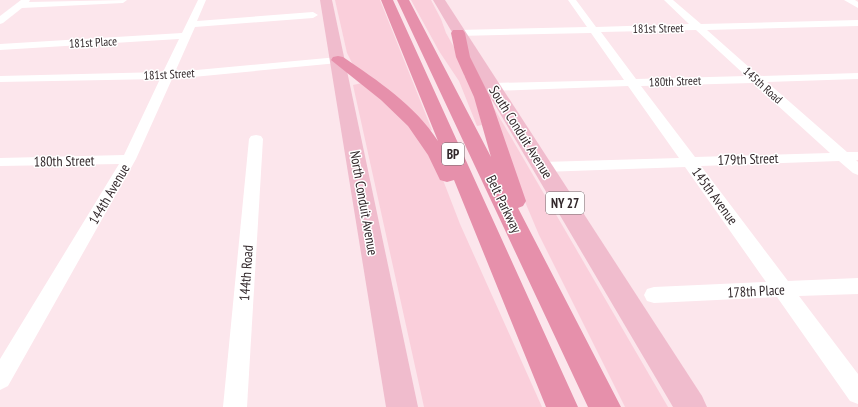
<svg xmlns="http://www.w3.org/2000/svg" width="858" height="407" font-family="'PT Sans Narrow',sans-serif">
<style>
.green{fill:#facfdb}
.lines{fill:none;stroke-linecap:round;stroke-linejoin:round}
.street{fill:#fff;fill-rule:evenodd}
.primary{fill:#f0bccd;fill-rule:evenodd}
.highway{fill:#e690ab;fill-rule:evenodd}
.labels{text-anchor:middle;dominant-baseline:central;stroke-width:3;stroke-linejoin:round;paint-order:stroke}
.far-street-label{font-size:12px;fill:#32282b;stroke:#fff}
.shield{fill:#fff;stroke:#70686b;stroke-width:1}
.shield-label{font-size:13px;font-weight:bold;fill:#32282b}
.street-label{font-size:14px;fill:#32282b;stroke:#fff}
</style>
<rect width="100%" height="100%" fill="#fce6ec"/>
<!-- green -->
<g class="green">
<path d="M335 0H380L432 130 428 131 353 65 347 53Z"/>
<path d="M411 0H431L441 19 446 33 464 65V76L470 78 482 125 477 126 459 81 439 51Z"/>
<path d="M362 83 400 112 438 167 460 224 542 407H424L353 85Z"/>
<path d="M492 108H494L668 407H625L539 235 512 171Z"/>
</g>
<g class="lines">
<!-- street -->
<g class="street">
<path d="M21 0H30L29 2 127 0 123 3 22 8 3 23 0 24V16Z"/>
<path d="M198 0H206L197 21 313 12 318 15 313 18 195 27 175 72 338 57 343 60 338 63 172 79 136 159 8 386 0 390V359L119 164 0 166V158L124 155 160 79 0 82V76L163 72 179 39 0 50V44L182 33Z"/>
<path d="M568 0H576L596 27 689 24 664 0H673L701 24 858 20V26L707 30 759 76 858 73V79L767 82 847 152H858V160H856L858 162V175L853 173 839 161 701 166 788 281 858 278V294L799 296 858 374V404L850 401 777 297 654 303 647 301 644 295 647 289 654 287 766 282 685 167 543 172 538 170 536 167 538 164 543 162 679 158 628 86 493 91 489 90 487 87 489 84 493 83 624 80 591 33 458 36 453 33 458 30 587 27ZM696 30 746 76 636 79 601 32ZM753 83 830 153 695 157 641 86Z"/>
<path d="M844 0H855L858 2V8Z"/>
<path d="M256 135 261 136 263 139 247 407H223L249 139 251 136Z"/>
</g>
<!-- primary -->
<g class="primary">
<path d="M320 0H332L418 407H386Z"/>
<path d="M433 0H445L702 396 707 407H673Z"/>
</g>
<!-- highway -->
<g class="highway">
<path d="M381 0H393L578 407H546L454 180 447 182 440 180 428 155 408 126 381 100 331 60 333 57 338 56 343 57C378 81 415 105 438 141Z"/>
<path d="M397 0H409L491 157 474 97 456 57 451 33 453 30H463L465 33 470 57 490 97 526 201 523 206 518 208 621 407H588Z"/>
</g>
</g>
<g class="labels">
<!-- far-street labels -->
<g class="far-street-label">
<text transform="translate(658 28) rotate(-1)">181st Street</text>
<text transform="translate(93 42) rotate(-3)">181st Place</text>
<text transform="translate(169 74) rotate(-3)">181st Street</text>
<text transform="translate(675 81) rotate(-2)">180th Street</text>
<text transform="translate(763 85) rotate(42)">145th Road</text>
</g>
<!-- shield labels -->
<g class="shield">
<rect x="442" y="143" width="22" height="22" rx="3"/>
<rect x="546" y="192" width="38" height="22" rx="3"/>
</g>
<g class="shield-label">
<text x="453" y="154">BP</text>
<text x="565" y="203">NY 27</text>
</g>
<!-- street labels -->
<g class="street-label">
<text transform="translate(521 132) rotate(58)">South Conduit Avenue</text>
<text transform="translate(748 159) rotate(-2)">179th Street</text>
<text transform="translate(64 161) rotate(-1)">180th Street</text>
<text transform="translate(109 194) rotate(-60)">144th Avenue</text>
<text transform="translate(715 196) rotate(54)">145th Avenue</text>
<text transform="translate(364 203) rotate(80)">North Conduit Avenue</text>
<text transform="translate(504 204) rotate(64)">Belt Parkway</text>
<text transform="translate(246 273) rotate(-86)">144th Road</text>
<text transform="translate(756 291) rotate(-3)">178th Place</text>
</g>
</g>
</svg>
